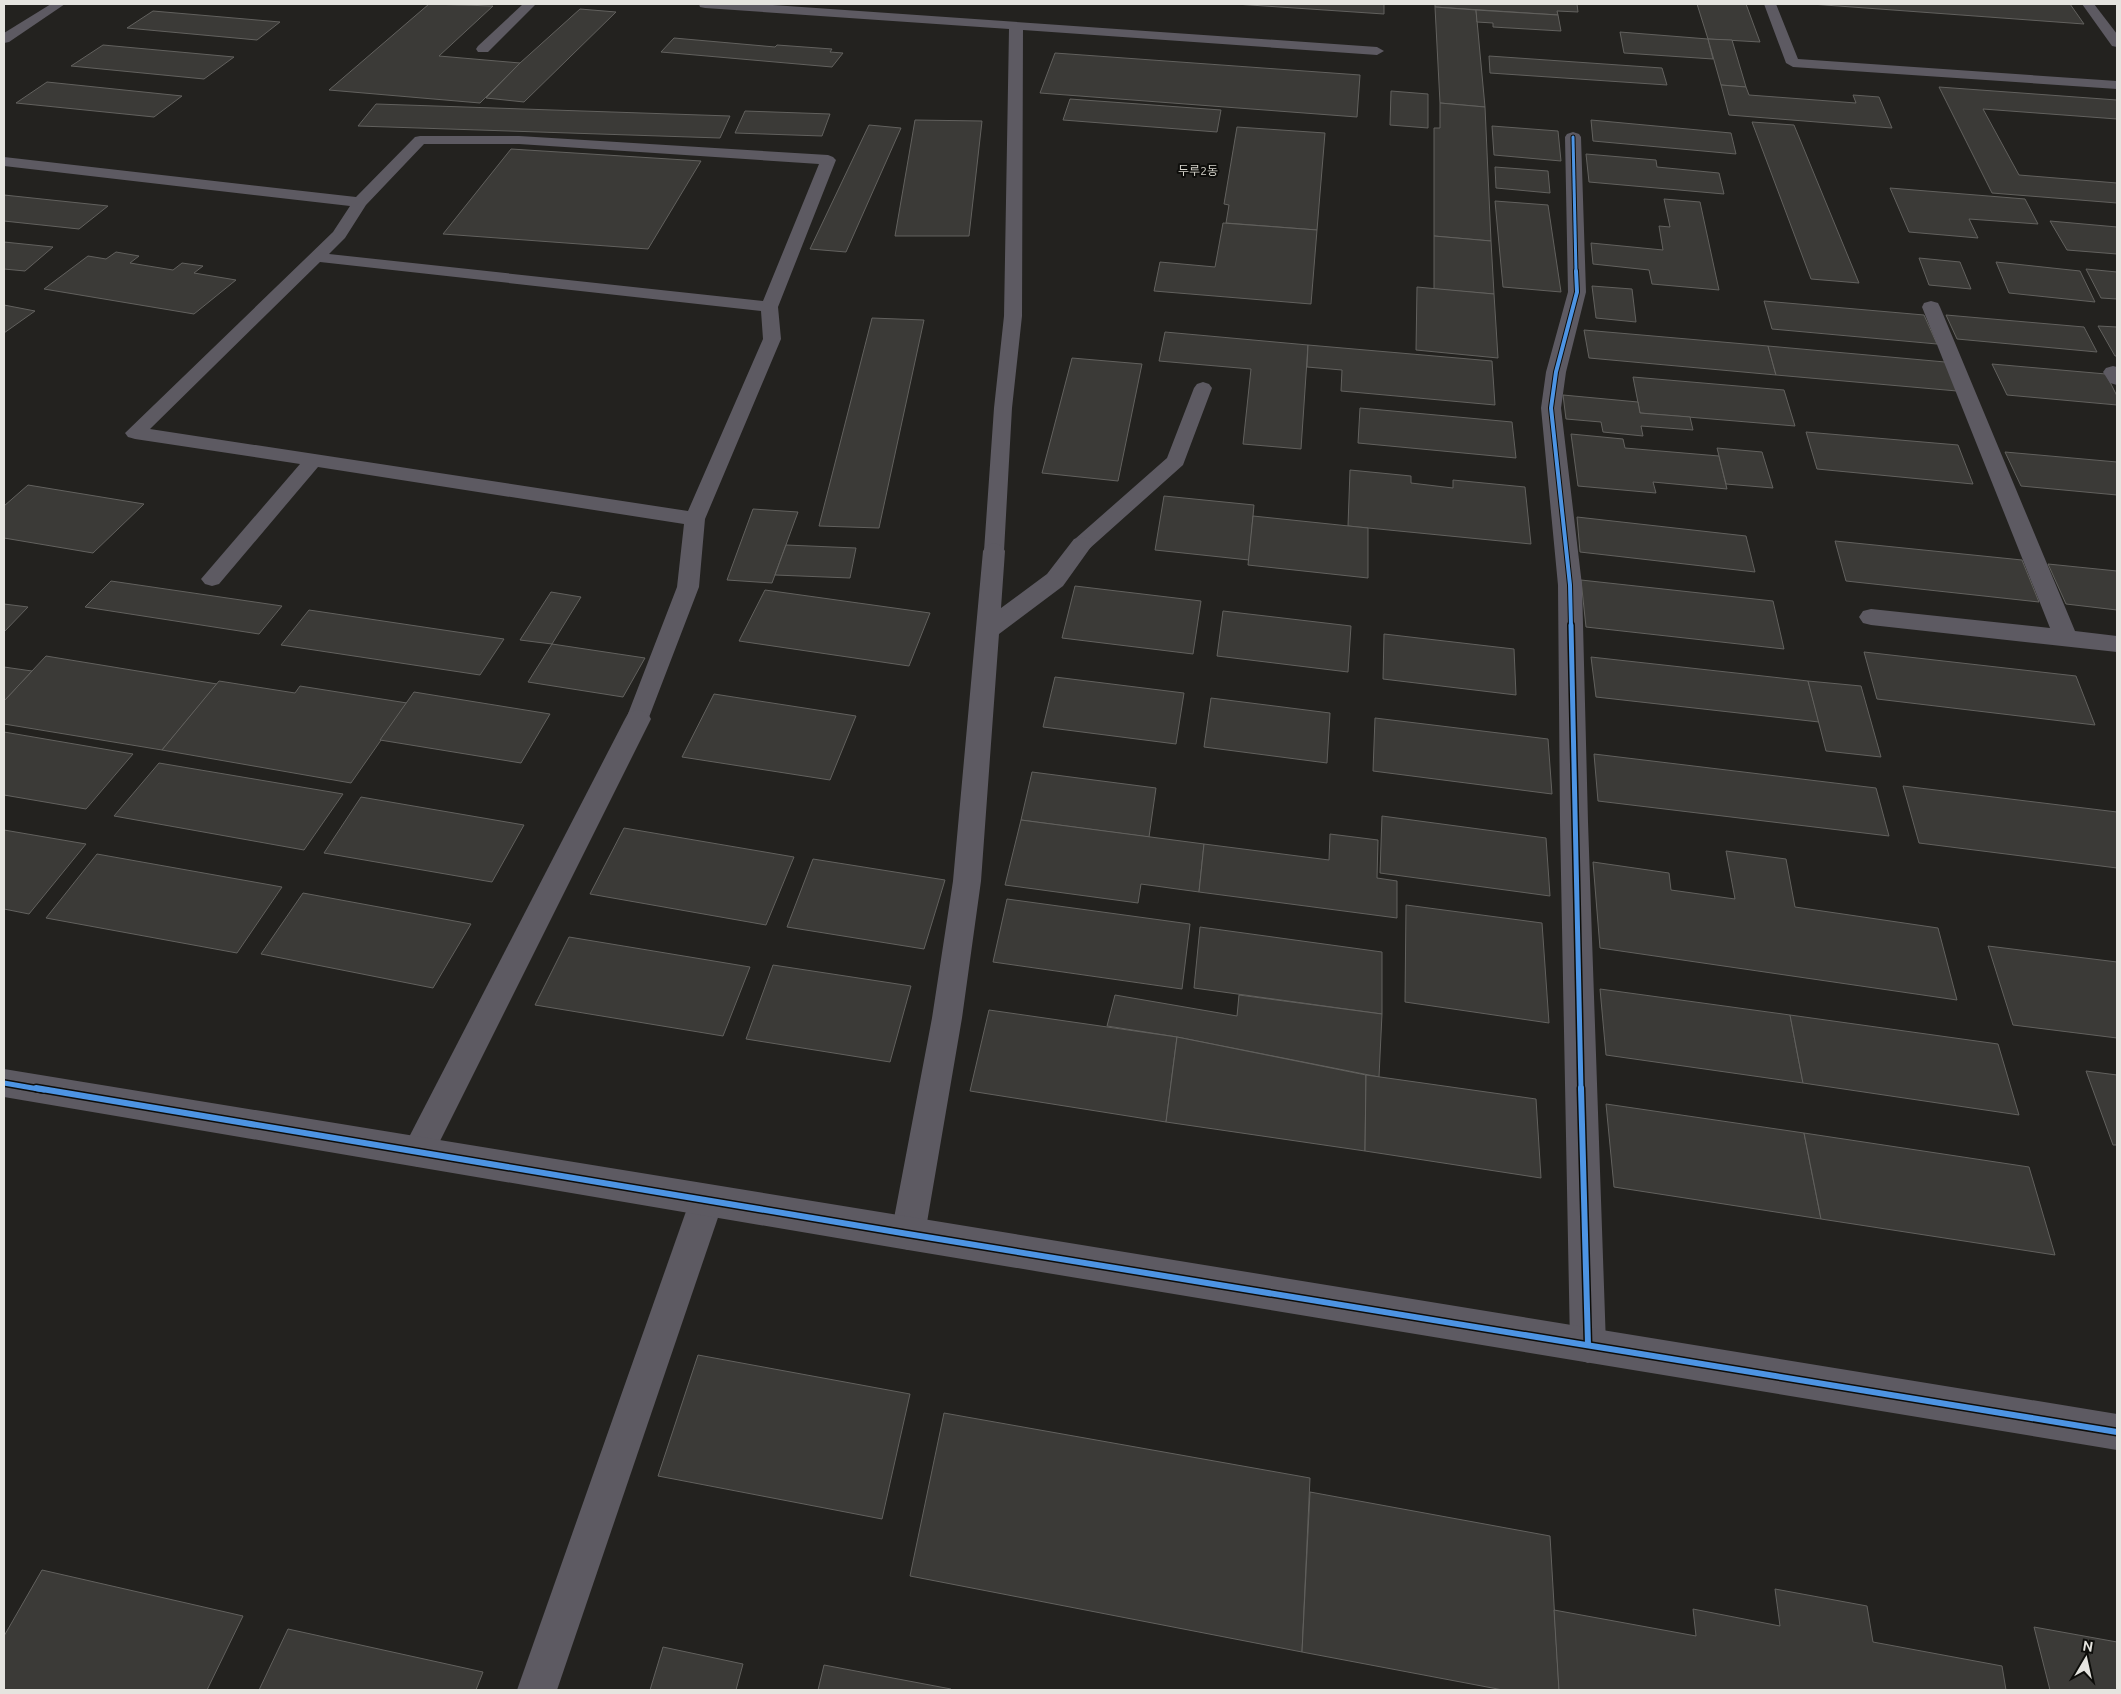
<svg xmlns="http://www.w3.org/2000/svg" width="2121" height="1694" font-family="Ubuntu,'Noto Sans KR',sans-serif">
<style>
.building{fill:#3b3a37;stroke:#62615e}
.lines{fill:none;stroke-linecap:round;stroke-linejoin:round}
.service{fill:#5d5a62;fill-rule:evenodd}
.minor{fill:#5d5a62;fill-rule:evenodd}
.tertiary{fill:#5d5a62;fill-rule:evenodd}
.cycleway-far3-casing{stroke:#0d0d0a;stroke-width:5}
.cycleway-far2-casing{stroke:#0d0d0a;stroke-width:6}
.cycleway-far1-casing{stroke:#0d0d0a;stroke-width:8}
.cycleway-casing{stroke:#0d0d0a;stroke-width:9}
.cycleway-far3{stroke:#4d94e3;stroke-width:3}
.cycleway-far2{stroke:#4d94e3;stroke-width:4}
.cycleway-far1{stroke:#4d94e3;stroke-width:5}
.cycleway{stroke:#4d94e3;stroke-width:6}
.labels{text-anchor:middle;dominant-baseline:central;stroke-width:4;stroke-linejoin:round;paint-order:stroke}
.far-quarter-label{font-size:12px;fill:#d6d4cb;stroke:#0d0d0a}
</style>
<rect width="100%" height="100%" fill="#23221f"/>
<!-- building -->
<g class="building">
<path d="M429 4 493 6 439 56 520 63 480 103 329 90Z"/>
<path d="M1235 4H1384V14Z"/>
<path d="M1435 4H1577L1578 12 1557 11 1558 15 1435 7Z"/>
<path d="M1697 4H1746L1760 42 1708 39Z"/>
<path d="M1811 4H2070L2084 24Z"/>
<path d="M1435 7 1476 10 1485 107 1440 103Z"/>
<path d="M580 9 616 12 524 102 486 98 520 63Z"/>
<path d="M1476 10 1558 15 1561 31 1493 27V23L1477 22Z"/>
<path d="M153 11 280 22 257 40 127 28Z"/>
<path d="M1620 32 1708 39 1713 59 1624 53Z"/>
<path d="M674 38 775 47 777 45 832 49 830 52 843 53 832 67 661 52Z"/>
<path d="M1708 39 1732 40 1746 87 1721 85Z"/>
<path d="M103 45 234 57 204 79 71 66Z"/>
<path d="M1055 53 1360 75 1357 117 1040 93Z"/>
<path d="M1489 56 1662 68 1667 85 1490 73Z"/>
<path d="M47 82 182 96 154 117 16 103Z"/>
<path d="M1721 85 1746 87 1749 95 1856 103 1853 95 1879 97 1892 128 1729 115Z"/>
<path d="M1939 87 2117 100V119L1983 109 2019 175 2117 183V203L1992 193Z"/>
<path d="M1391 91 1428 94V128L1390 125Z"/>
<path d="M1070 99 1221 110 1217 132 1063 120Z"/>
<path d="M1440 103 1485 107 1491 241 1434 236V128H1440Z"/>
<path d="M376 104 730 116 720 138 358 126Z"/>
<path d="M745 111 830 114 822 136 735 133Z"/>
<path d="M915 120 982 121 969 236H895Z"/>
<path d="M1591 120 1731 133 1736 154 1593 141Z"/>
<path d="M1752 122 1794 125 1859 283 1811 279Z"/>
<path d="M869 125 901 128 846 252 810 249Z"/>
<path d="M1492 126 1558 131 1561 161 1494 155Z"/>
<path d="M1237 127 1325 133 1317 230 1226 223 1229 205 1224 204Z"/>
<path d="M511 149 701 161 648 249 443 234Z"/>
<path d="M1586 154 1656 160 1657 167 1719 173 1724 194 1589 182Z"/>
<path d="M1495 167 1548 171 1550 193 1496 188Z"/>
<path d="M1890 188 2025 199 2038 224 1969 219 1978 238 1909 232Z"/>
<path d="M4 195 108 206 79 229 4 221Z"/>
<path d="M1664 199 1700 202 1719 290 1652 284 1649 270 1593 264 1591 243 1663 250 1659 226 1670 227Z"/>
<path d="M1495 201 1548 205 1561 292 1503 287Z"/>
<path d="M2050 221 2117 227V254L2067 250Z"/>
<path d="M1223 223 1317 230 1311 304 1154 291 1160 262 1215 267Z"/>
<path d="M1434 236 1491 241 1494 294 1434 289Z"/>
<path d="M4 242 53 247 25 271 4 269Z"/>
<path d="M116 252 139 256 130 263 173 270 182 263 203 266 194 273 236 280 194 314 44 289 88 256 106 259Z"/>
<path d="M1919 258 1960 262 1971 289 1929 285Z"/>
<path d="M1996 262 2080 271 2095 302 2009 293Z"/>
<path d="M2086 269 2117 272V299L2101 298Z"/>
<path d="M1592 286 1632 289 1636 322 1596 318Z"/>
<path d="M1417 287 1494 294 1498 358 1416 350Z"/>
<path d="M1764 301 1924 315 1937 344 1772 329Z"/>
<path d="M4 305 35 311 4 333Z"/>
<path d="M1946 315 2084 327 2097 352 1957 339Z"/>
<path d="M872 318 924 320 879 528 819 526Z"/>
<path d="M2098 326 2117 327V356H2115Z"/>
<path d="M1584 330 1768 346 1776 375 1589 358Z"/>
<path d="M1165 332 1308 345 1301 449 1243 444 1251 369 1159 361Z"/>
<path d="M1308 345 1492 361 1495 405 1341 391 1342 370 1307 367Z"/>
<path d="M1768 346 1945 362 1957 391 1776 375Z"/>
<path d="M1072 358 1142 364 1118 481 1042 473Z"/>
<path d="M1992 364 2106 374 2117 396V405L2007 395Z"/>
<path d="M1633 377 1784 390 1795 426 1640 413Z"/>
<path d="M1563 395 1638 402 1640 413 1690 417 1693 430 1641 426 1643 436 1603 432 1601 422 1566 419Z"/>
<path d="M1360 408 1512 422 1516 458 1358 443Z"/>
<path d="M1806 432 1958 445 1973 484 1817 469Z"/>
<path d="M1571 434 1623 439 1625 448 1719 456 1727 489 1653 482 1656 493 1578 486Z"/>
<path d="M1717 448 1762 452 1773 488 1726 484Z"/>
<path d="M2005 452 2117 462V495L2021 486Z"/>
<path d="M1350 470 1411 476V483L1453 488V480L1525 487 1531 544 1348 526Z"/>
<path d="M28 485 144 504 93 553 4 538V506Z"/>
<path d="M1164 496 1254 505 1249 560 1155 550Z"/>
<path d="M753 509 798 512 772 583 727 580Z"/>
<path d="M1253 516 1368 528V578L1248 565Z"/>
<path d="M1577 517 1746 536 1755 572 1580 552Z"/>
<path d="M1835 541 2022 560 2039 602 1846 581Z"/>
<path d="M786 545 856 548 850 578 775 575Z"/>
<path d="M2048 564 2117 571V610L2066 604Z"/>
<path d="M1581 580 1773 601 1784 649 1586 627Z"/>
<path d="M111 581 282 606 259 634 85 607Z"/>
<path d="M1075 586 1201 601 1193 654 1062 638Z"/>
<path d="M765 590 930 613 909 666 739 641Z"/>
<path d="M551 592 581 597 552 644 520 640Z"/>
<path d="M4 604 28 607 4 632Z"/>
<path d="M309 610 504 639 480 675 281 645Z"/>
<path d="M1223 611 1351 626 1348 672 1217 656Z"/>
<path d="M1384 634 1514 649 1516 695 1383 679Z"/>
<path d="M552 644 645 658 623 697 528 682Z"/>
<path d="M1864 652 2076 676 2095 725 1877 699Z"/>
<path d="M46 656 217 684 162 750 4 724V701Z"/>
<path d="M1591 657 1808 681 1819 722 1596 697Z"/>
<path d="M4 667 32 671 4 701Z"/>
<path d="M1055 677 1184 693 1176 744 1043 727Z"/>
<path d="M219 681 295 693 300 686 407 703 351 783 162 750Z"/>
<path d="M1808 681 1861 686 1881 757 1826 751Z"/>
<path d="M414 692 550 714 521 763 380 740Z"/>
<path d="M714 694 856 716 830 780 682 757Z"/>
<path d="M1211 698 1330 713 1327 763 1204 747Z"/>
<path d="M1375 718 1548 739 1552 794 1373 771Z"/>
<path d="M4 732 133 754 86 809 4 795Z"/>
<path d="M1594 754 1876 788 1889 836 1598 801Z"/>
<path d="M159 763 343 794 304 850 114 816Z"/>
<path d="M1032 772 1156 788 1149 837 1021 820Z"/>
<path d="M1903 786 2117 812V868L1919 843Z"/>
<path d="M361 797 524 825 492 882 324 853Z"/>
<path d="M1382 816 1546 838 1550 896 1380 873Z"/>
<path d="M1021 820 1204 844 1199 892 1141 884 1138 903 1005 885Z"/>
<path d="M624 828 794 857 766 925 590 894Z"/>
<path d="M4 830 86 844 29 914 4 909Z"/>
<path d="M1330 834 1378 840 1377 878 1397 881V918L1199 892 1204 844 1329 860Z"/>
<path d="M1726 851 1786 859 1795 907 1938 928 1957 1000 1600 948 1593 862 1669 873 1671 890 1735 899Z"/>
<path d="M97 854 282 887 237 953 46 918Z"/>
<path d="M813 859 945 880 924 949 787 927Z"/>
<path d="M303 893 471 924 433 988 261 954Z"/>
<path d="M1007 899 1190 924 1182 989 993 962Z"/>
<path d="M1406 905 1542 923 1549 1023 1405 1002Z"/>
<path d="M1200 927 1382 952V1014L1194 988Z"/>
<path d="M569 937 750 967 723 1036 535 1005Z"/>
<path d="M1988 946 2117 962V1038L2013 1025Z"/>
<path d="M773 965 911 986 890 1062 746 1039Z"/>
<path d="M1600 989 1790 1015 1803 1083 1606 1055Z"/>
<path d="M1115 995 1237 1016 1239 995 1382 1014 1379 1077 1177 1037 1107 1026Z"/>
<path d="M989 1010 1177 1037 1166 1122 970 1091Z"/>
<path d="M1790 1015 1998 1044 2019 1115 1803 1083Z"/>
<path d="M1177 1037 1366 1075 1365 1151 1166 1122Z"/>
<path d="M2086 1071 2117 1075V1145H2113Z"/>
<path d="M1366 1075 1536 1099 1541 1178 1365 1151Z"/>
<path d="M1606 1104 1804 1133 1821 1219 1614 1187Z"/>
<path d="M1804 1133 2029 1167 2055 1255 1821 1219Z"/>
<path d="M698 1355 910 1394 882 1519 658 1476Z"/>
<path d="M944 1413 1310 1478 1302 1652 910 1576Z"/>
<path d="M1310 1492 1550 1536 1559 1690H1503L1302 1652Z"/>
<path d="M42 1570 243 1616 207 1690H4V1636Z"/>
<path d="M1775 1589 1867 1606 1873 1642 2002 1666 2006 1690H1559L1554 1610 1696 1636 1693 1609 1780 1626Z"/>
<path d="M2034 1627 2117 1642V1690H2050Z"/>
<path d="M288 1629 483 1672 476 1690H259Z"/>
<path d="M663 1647 743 1664 736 1690H650Z"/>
<path d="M824 1665 951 1689 950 1690H818Z"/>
</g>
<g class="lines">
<!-- service -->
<g class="service">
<path d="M51 4H65L9 42 4 43V33Z"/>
<path d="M523 4H536L488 52H478L476 49 478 46Z"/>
<path d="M699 4H757L1377 47 1384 51 1377 55 1023 30 1022 316 1012 408 1004 551 1001 556 994 558 987 556 984 551 994 408 1004 316 1009 29 705 8 700 7Z"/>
<path d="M1764 4H1776L1798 59 2117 81V89L1793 67 1786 63Z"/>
<path d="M2082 4H2094L2117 34V47L2112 46Z"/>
<path d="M420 136H519L828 155 833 157 836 160 778 307 781 339 705 519 699 587 646 725 638 728 630 725 626 719 677 587 684 524 318 467 219 584 212 586 205 584 201 579 300 464 135 439 128 437 125 433 333 232 350 206 4 166V157L356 197 415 137ZM424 144H519L819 164 763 301 329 254 345 238 366 205ZM320 262 761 311 763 339 688 511 150 429Z"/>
<path d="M1203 382 1209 384 1212 388 1183 465 1089 549 1082 551 1075 549 1072 544 1075 539 1167 458 1194 388 1197 384Z"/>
</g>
<!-- minor -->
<g class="minor">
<path d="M1573 132 1579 134 1581 137 1586 292 1566 372 1561 408 1582 585 1588 822 1606 1345 1601 1358 1588 1363 1575 1358 1570 1345 1560 822 1558 585 1541 408 1546 372 1568 292 1565 137 1567 134Z"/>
<path d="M1931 301 1938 303 1940 307 2075 631 2117 636V652L1871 625 1863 623 1859 617 1863 611 1871 609 2050 628 1922 307 1924 303Z"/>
<path d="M2113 366 2117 367V385L2110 383 2103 372 2106 368Z"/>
<path d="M1082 537 1090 539 1093 544 1063 586 999 634 981 881 962 1018 925 1234 920 1246 908 1250 896 1246 891 1234 932 1018 953 881 983 551 986 546 994 543 1002 546 1005 551 1001 608 1047 574 1074 539Z"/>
<path d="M638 710 647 712 651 719 429 1163 418 1167 407 1163 402 1152 407 1141 625 719 629 712Z"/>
<path d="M707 1184 719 1189 724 1200 557 1690H517L690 1200 695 1189Z"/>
</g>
<!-- tertiary -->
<path class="tertiary" d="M4 1069 2117 1414V1450L908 1250 4 1097Z"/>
<!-- cycleway-far3 casing -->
<g class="cycleway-far3-casing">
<path id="cycleway-far3" d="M1573 137 1576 272"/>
</g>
<!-- cycleway-far2 casing -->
<g class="cycleway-far2-casing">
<path id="cycleway-far2" d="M1571 627 1570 585 1551 408 1556 372 1577 292 1576 271"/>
</g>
<!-- cycleway-far1 casing -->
<g class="cycleway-far1-casing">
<g id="cycleway-far1">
<path d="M1571 625 1581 1090"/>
<path d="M4 1083 44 1090"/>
</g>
</g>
<!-- cycleway casing -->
<g class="cycleway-casing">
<g id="cycleway">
<path d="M36 1088 908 1234 2117 1432"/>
<path d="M1581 1088 1588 1345"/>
</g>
</g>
<!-- cycleway-far3 -->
<use href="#cycleway-far3" class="cycleway-far3"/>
<!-- cycleway-far2 -->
<use href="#cycleway-far2" class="cycleway-far2"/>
<!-- cycleway-far1 -->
<use href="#cycleway-far1" class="cycleway-far1"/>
<!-- cycleway -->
<use href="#cycleway" class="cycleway"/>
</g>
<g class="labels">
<!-- far-quarter labels -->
<g class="far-quarter-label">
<text x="1198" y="170">두루2동</text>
</g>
</g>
<!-- border -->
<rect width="2121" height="1694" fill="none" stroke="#e5e4df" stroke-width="10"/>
<!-- north arrow -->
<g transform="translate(2086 1659) rotate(9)" stroke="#0d0d0a" stroke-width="4" paint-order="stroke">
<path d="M0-4L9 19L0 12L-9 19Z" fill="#e5e4df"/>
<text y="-8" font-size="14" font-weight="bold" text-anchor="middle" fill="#e5e4df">N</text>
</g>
</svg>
